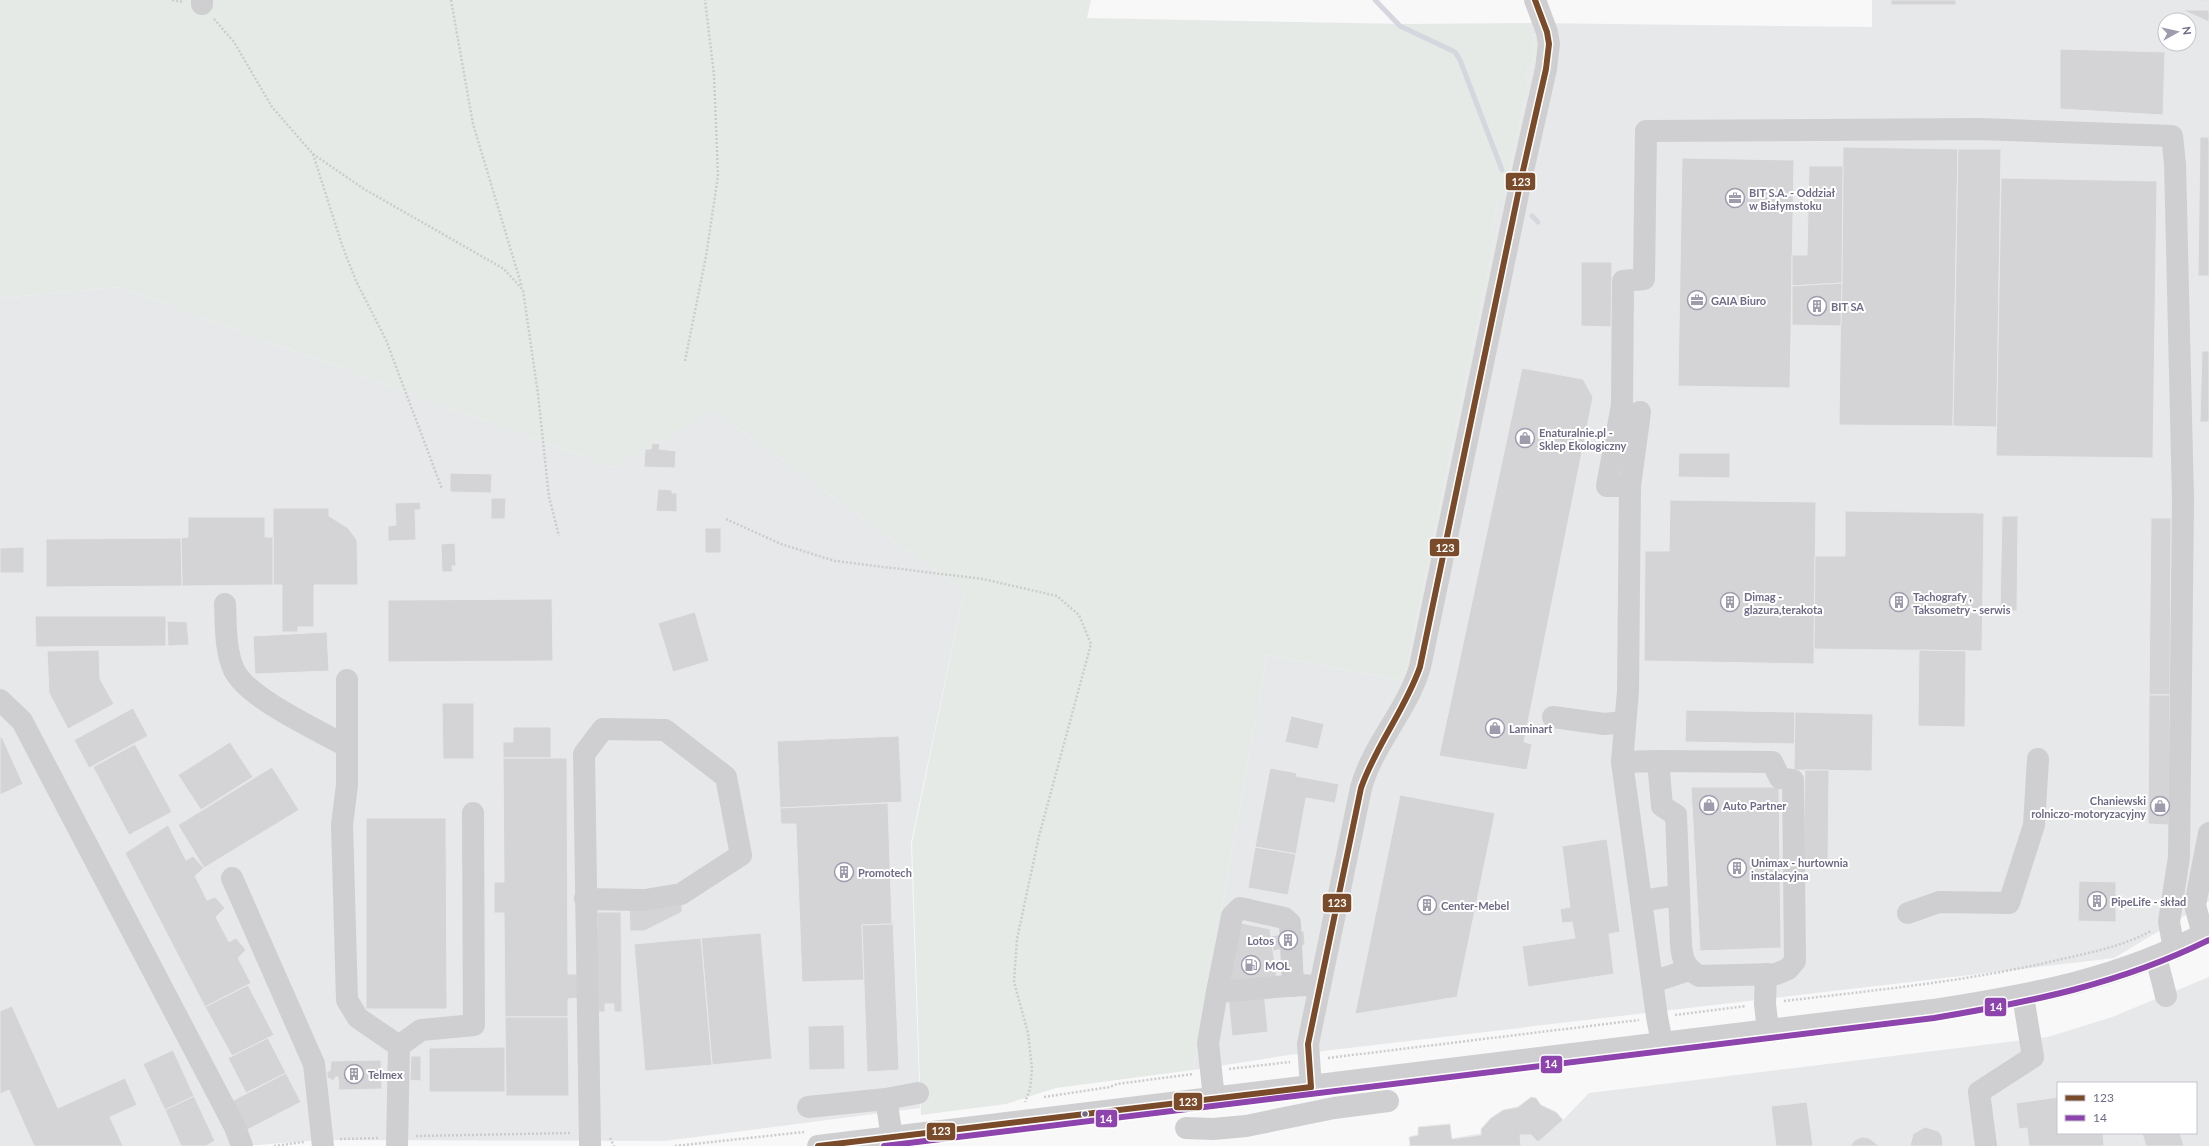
<svg xmlns="http://www.w3.org/2000/svg" width="2209" height="1146" font-family="Lato,sans-serif">
<style>
.built{fill:#e7e8ea;fill-rule:evenodd}
.green{fill:#e5eae7}
.lines{fill:none;stroke-linecap:round;stroke-linejoin:round}
.stream{stroke:#d6d6df;stroke-width:5}
.building{fill:#d4d4d6;stroke:#e8e8e8}
.path{stroke:#ccccce;stroke-width:2.5;stroke-dasharray:2 2;stroke-linecap:butt}
.minor{stroke:#cfced1;stroke-width:22}
.bus-1-casing{stroke:#fff;stroke-width:9}
.bus-2-casing{stroke:#fff;stroke-width:9}
.bus-1{stroke:#7a4b2a;stroke-width:6}
.bus-2{stroke:#8e44ad;stroke-width:6}
.bus-dot{fill:#6f6a86;stroke:#fff;stroke-width:1.5}
.labels{text-anchor:middle;dominant-baseline:central;stroke-width:4;stroke-linejoin:round;paint-order:stroke}
.poi-label{font-size:11px;font-weight:bold;fill:#6f6a86;stroke:#fff;text-anchor:start}
.line-badge{stroke:#fff;stroke-width:1.5}
.badge-label{font-size:11px;text-anchor:middle;font-weight:bold;fill:#fff}
</style>
<rect width="100%" height="100%" fill="#f8f8f8"/>
<!-- built -->
<g class="built">
<path d="M1872 0H2209V901L2114 958 1289 1055 1193 1070 1267 655 1404 681 1495 238 1491 233 1498 200 1505 194 1529 79 1525 78 1528 68 1532 69 1535 48 1530 23 1872 27ZM2165 20H2189V44H2165Z"/>
<path d="M119 287 614 468 714 411 964 591 911 843 920 1108 665 1141 322 1140 244 1146H0V298Z"/>
<path d="M2209 977V1146H1405L1563 1120 1589 1093 2048 1037 2112 1017ZM2058 1083H2196V1133H2058Z"/>
</g>
<!-- green -->
<path class="green" d="M0 0H1091L1087 18 1407 24 1530 23 1535 48 1532 69 1528 68 1525 77 1529 79 1505 194 1498 200 1491 233 1495 238 1404 681 1267 655 1193 1070 1056 1088 1006 1104 921 1115 912 843 964 591 714 411 614 468 119 287 0 298Z"/>
<g class="lines">
<!-- stream -->
<g class="stream">
<path d="M1375 0 1400 26 1455 52 1460 60 1502 170"/>
<path d="M1532 216 1538 222"/>
</g>
</g>
<!-- building -->
<g class="building">
<rect x="1891" y="0" width="65" height="5"/>
<path d="M2166 0H2209V1Z"/>
<path d="M2183 10H2209V22Z"/>
<path d="M2060 49 2165 52 2163 115 2060 109Z"/>
<rect x="2208" y="59" width="1" height="22"/>
<path d="M2200 137H2209V276H2198Z"/>
<path d="M1843 147 1958 149 1953 426 1839 425Z"/>
<path d="M1958 149H2001L1997 427 1953 426Z"/>
<path d="M1682 158 1794 160 1790 388 1678 386Z"/>
<path d="M1809 166H1843L1842 283 1792 286V255H1807Z"/>
<path d="M2001 178 2157 181 2153 458 1996 456Z"/>
<path d="M1581 262H1612L1611 327 1581 326Z"/>
<path d="M1842 283 1841 326 1792 325V286Z"/>
<path d="M2202 351H2209V422H2200Z"/>
<path d="M1522 368 1583 379 1593 397 1524 742 1532 744 1527 770 1439 756Z"/>
<path d="M652 443 660 444 659 449 676 451 675 468 644 467 645 449H651Z"/>
<path d="M1679 453H1730V478L1678 477Z"/>
<path d="M450 473 492 474 491 493 450 492Z"/>
<path d="M658 489 672 490V493H677V512L656 511Z"/>
<path d="M491 498H506L505 519H491Z"/>
<path d="M1670 500 1816 502 1814 664 1644 661 1645 551H1669Z"/>
<path d="M420 502 421 510H415L416 540 388 541V526L396 525 395 503Z"/>
<path d="M273 508H329V516L348 528 357 540 358 585H314V627H298V632H282V585H273Z"/>
<path d="M1845 511 1984 513 1982 651 1814 649 1815 556H1845Z"/>
<path d="M2002 516H2018L2017 611H2000Z"/>
<path d="M188 517H265V537H273V585L182 586 181 538 188 537Z"/>
<path d="M2151 518H2171L2170 695H2149Z"/>
<rect x="705" y="528" width="16" height="25"/>
<path d="M181 538 182 586 46 587V539Z"/>
<path d="M455 543 456 566H452L453 572H442L441 544Z"/>
<path d="M24 547V573H0V548Z"/>
<path d="M552 599 553 661 388 662V600Z"/>
<path d="M695 612 709 661 673 672 658 623Z"/>
<path d="M35 616H166V646L36 647Z"/>
<path d="M167 621 187 622 189 645 168 646Z"/>
<path d="M327 632 329 671 255 674 253 636Z"/>
<path d="M99 650 100 679 114 704 68 729 49 693 47 651Z"/>
<path d="M1919 650 1966 651 1965 727 1918 726Z"/>
<path d="M2149 695H2170L2169 825 2148 824Z"/>
<path d="M442 703H474V759H443Z"/>
<path d="M133 708 148 736 89 768 74 740Z"/>
<path d="M1686 710 1795 712V744L1685 742Z"/>
<path d="M1795 712 1873 714 1872 771 1794 770Z"/>
<path d="M1291 716 1324 724 1318 749 1285 742Z"/>
<path d="M513 727H551V758H503V742H513Z"/>
<path d="M899 736 902 802 780 808 777 741Z"/>
<path d="M2 737 23 784 0 795V738Z"/>
<path d="M230 742 253 777 201 810 178 775Z"/>
<path d="M135 744 172 812 129 835 93 767Z"/>
<path d="M503 758H567L568 974H579V998L568 999V1017H505L504 913H494V882H504Z"/>
<path d="M272 767 299 810 204 868 178 825Z"/>
<path d="M1270 768 1297 773 1296 776 1339 784 1335 803 1306 798 1296 854 1255 847Z"/>
<path d="M1805 770H1829L1828 861H1803Z"/>
<path d="M1691 787H1779L1781 948 1700 951Z"/>
<path d="M1400 795 1495 813 1457 997 1355 1014Z"/>
<path d="M888 803 892 924 862 925 864 980 802 982 796 824H781L780 808Z"/>
<path d="M366 818H446L447 1009H366Z"/>
<path d="M168 825 186 860 193 856 204 868 195 876 207 900 215 897 225 908 216 917 229 942 236 938 246 950 238 958 251 983 205 1007 125 853Z"/>
<path d="M1607 839 1620 932 1609 934 1614 974 1528 987 1522 946 1575 938 1572 922 1562 923 1560 909 1570 907 1562 846Z"/>
<path d="M1255 847 1296 854 1288 895 1248 888Z"/>
<path d="M2079 881 2116 882V922L2078 921Z"/>
<path d="M629 899H682V912L644 931H630Z"/>
<path d="M597 912H621L622 1012H614V1004H605V1012H598Z"/>
<path d="M892 920H893L899 1070 867 1072 862 925 892 924Z"/>
<path d="M1236 922 1270 929 1277 978 1221 985Z"/>
<path d="M1304 931 1305 945 1273 951 1271 936Z"/>
<path d="M761 933 772 1059 712 1065 701 938Z"/>
<path d="M701 938 712 1065 645 1071 634 944Z"/>
<path d="M248 985 274 1035 232 1056 205 1007Z"/>
<path d="M1264 992 1268 1032 1232 1036 1228 996Z"/>
<path d="M12 1006 58 1108 125 1078 137 1105 110 1117 123 1146H34L9 1090 0 1094V1011Z"/>
<path d="M505 1017H568L569 1096H506Z"/>
<path d="M844 1025 845 1069 809 1070 808 1026Z"/>
<path d="M268 1038 286 1073 246 1093 228 1058Z"/>
<path d="M505 1047V1092H429V1048Z"/>
<path d="M173 1050 194 1096 165 1110 143 1064Z"/>
<path d="M411 1056H421V1081L410 1080Z"/>
<path d="M381 1060 382 1089 339 1090 338 1077H336L333 1081 327 1077V1071H330L331 1061Z"/>
<path d="M286 1073 301 1102 247 1130 232 1101Z"/>
<path d="M194 1096 215 1141 206 1146H181L165 1110Z"/>
<path d="M1531 1097 1536 1098 1541 1105 1556 1112 1563 1120 1538 1142 1531 1135H1520L1521 1146H1410L1409 1137 1418 1135V1127L1450 1124 1452 1139 1481 1135V1129L1491 1118 1503 1110 1518 1107Z"/>
<path d="M2058 1097V1133H2103L2104 1146H2029L2027 1128 2019 1129 2016 1103Z"/>
<path d="M1807 1102 1813 1146H1776L1771 1106Z"/>
<path d="M1925 1127 1938 1131 1942 1136 1943 1146H1910L1913 1134Z"/>
<path d="M2142 1133H2180L2184 1146H2146Z"/>
<path d="M1862 1137 1869 1138 1879 1146H1850L1855 1140Z"/>
</g>
<g class="lines">
<!-- path -->
<g class="path">
<path d="M172 0 184 2"/>
<path d="M451 0 473 124 522 287"/>
<path d="M214 19 234 42 272 107 313 154 364 189 504 269 523 290 538 394 549 497 559 536"/>
<path d="M313 154 342 245 356 281 386 340 442 489"/>
<path d="M685 361 706 256 718 176 714 75 705 0"/>
<path d="M726 519 781 544 835 561 983 579 1057 596 1079 615 1091 644 1039 836 1017 939 1014 982 1028 1033 1032 1069 1030 1089 1025 1102"/>
<path d="M1784 1001C1877 990 1971 981 2062 959 2093 952 2123 946 2151 931"/>
<path d="M1675 1015 1746 1006"/>
<path d="M1328 1058 1639 1020"/>
<path d="M1229 1069 1290 1062"/>
<path d="M1044 1097 1110 1087 1117 1084 1193 1074"/>
<path d="M416 1136 571 1133"/>
<path d="M610 1138 614 1146"/>
<path d="M340 1139 379 1138"/>
<path d="M274 1146 304 1142"/>
<path d="M675 1146 804 1132"/>
</g>
<!-- minor -->
<g class="minor">
<path d="M202 4V0"/>
<path d="M1640 412 1630 486 1628 691 1622 762 1657 1017 1662 1043"/>
<path d="M1630 486H1607L1622 405 1623 281 1644 279 1646 131 1980 129 2172 136 2175 164 2183 500 2179 857 2169 922 2174 949"/>
<path d="M225 604C226 626 225 650 234 670 247 698 318 730 346 746"/>
<path d="M347 680V785L342 825 347 1000 358 1018 399 1046"/>
<path d="M0 700 22 721 235 1127 242 1146"/>
<path d="M1553 717 1604 724 1624 722"/>
<path d="M1622 762 1658 761 1662 806 1676 815 1681 945C1682 960 1686 968 1699 976L1776 974 1788 969 1795 961 1793 780 1780 778 1772 762 1658 761"/>
<path d="M232 878 314 1064 323 1146"/>
<path d="M585 899 645 900 681 894 741 855 726 777 665 730 603 729 584 754 590 1146"/>
<path d="M1641 901 1679 895"/>
<path d="M1908 913 1939 902 2009 903 2034 825 2038 759"/>
<path d="M2203 935 2195 905 2209 833"/>
<path d="M2156 957 2166 996"/>
<path d="M1766 974 1765 1004 1768 1030"/>
<path d="M1652 982 1689 970"/>
<path d="M1217 992 1232 916 1240 908 1284 918 1290 923 1293 986"/>
<path d="M1311 1087 1308 1044 1310 1034 1361 788C1373 744 1407 711 1420 667L1522 175 1546 69 1549 44 1547 32 1535 0"/>
<path d="M1214 1098 1208 1043 1217 992 1300 985 1320 986"/>
<path d="M886 1099 918 1093"/>
<path d="M808 1107 886 1099 892 1137"/>
<path d="M1186 1128 1213 1129 1246 1126 1334 1108 1388 1101"/>
<path d="M397 1146 399 1046 421 1030 474 1025 473 813"/>
<path d="M818 1146 1933 1010C2030 995 2121 979 2209 931"/>
<path d="M1986 1146 1979 1092 2033 1057 2023 996"/>
</g>
<!-- bus-1 casing -->
<g class="bus-1-casing">
<g id="bus-1">
<path d="M1311 1087 1308 1044 1361 788C1376 745 1405 710 1420 667L1522 175 1546 69 1549 44 1547 32 1535 0"/>
<path d="M818 1146 1311 1087"/>
</g>
</g>
<!-- bus-2 casing -->
<g class="bus-2-casing">
<path id="bus-2" d="M884 1146 1934 1018C2031 1002 2120 984 2209 940"/>
</g>
<!-- bus-1 -->
<use href="#bus-1" class="bus-1"/>
<!-- bus-2 -->
<use href="#bus-2" class="bus-2"/>
</g>
<!-- icons -->
<defs>
<g id="office-ring" transform="scale(1)"><circle r="9.5" fill="#fff" stroke="#9f9cae" stroke-width="1.5"/><path d="M-6-3h4V-5.5h4V-3h4V5H-6ZM-1-4.5V-3h2v-1.5ZM-6 0V1H6V0Z" fill="#9f9cae"/></g>
<g id="building-ring" transform="scale(1)"><circle r="9.5" fill="#fff" stroke="#9f9cae" stroke-width="1.5"/><path d="M-4-6H4V6H1V3H-1V6H-4ZM-2.5-4.3h1.7v1.8h-1.7ZM.8-4.3h1.7v1.8H.8ZM-2.5-1h1.7V.8h-1.7ZM.8-1h1.7V.8H.8Z" fill="#9f9cae"/></g>
<g id="shop-ring" transform="scale(1)"><circle r="9.5" fill="#fff" stroke="#9f9cae" stroke-width="1.5"/><path d="M-5-2.5h2.3a2.7 3.5 0 0 1 5.4 0H5L5.5 6h-11ZM-1.5-2.5h3a1.5 2.3 0 0 0-3 0Z" fill="#9f9cae"/></g>
<g id="fuel-ring" transform="scale(1)"><circle r="9.5" fill="#fff" stroke="#9f9cae" stroke-width="1.5"/><path d="M-5.5-6h7V0h2V4h1.3V-2.5L3-4.5l.8-.8L6-3V5H2.5V1h-1V6h-7ZM-4.2-4.7v3.2H.2V-4.7Z" fill="#9f9cae"/></g>
</defs>
<g fill-rule="evenodd">
<use href="#office-ring" x="1735" y="198"/>
<use href="#office-ring" x="1697" y="300"/>
<use href="#building-ring" x="1817" y="306"/>
<use href="#shop-ring" x="1525" y="438"/>
<use href="#building-ring" x="1730" y="602"/>
<use href="#building-ring" x="1899" y="602"/>
<use href="#shop-ring" x="1495" y="728"/>
<use href="#shop-ring" x="1709" y="805"/>
<use href="#shop-ring" x="2160" y="806"/>
<use href="#building-ring" x="1737" y="868"/>
<use href="#building-ring" x="844" y="872"/>
<use href="#building-ring" x="2097" y="901"/>
<use href="#building-ring" x="1427" y="905"/>
<use href="#building-ring" x="1288" y="940"/>
<use href="#fuel-ring" x="1251" y="965"/>
<use href="#building-ring" x="354" y="1074"/>
</g>
<!-- markers -->
<circle class="bus-dot" cx="1085" cy="1114" r="3.5"/>
<g class="labels">
<!-- poi labels -->
<g class="poi-label">
<text x="1749" y="192">BIT S.A. - Oddział<tspan x="1749" dy="13">w Białymstoku</tspan></text>
<text x="1711" y="300">GAIA Biuro</text>
<text x="1831" y="306">BIT SA</text>
<text x="1539" y="432">Enaturalnie.pl -<tspan x="1539" dy="13">Sklep Ekologiczny</tspan></text>
<text x="1744" y="596">Dimag -<tspan x="1744" dy="13">glazura,terakota</tspan></text>
<text x="1913" y="596">Tachografy ,<tspan x="1913" dy="13">Taksometry - serwis</tspan></text>
<text x="1509" y="728">Laminart</text>
<text x="2146" y="800" text-anchor="end">Chaniewski<tspan x="2146" dy="13">rolniczo-motoryzacyjny</tspan></text>
<text x="1723" y="805">Auto Partner</text>
<text x="1751" y="862">Unimax - hurtownia<tspan x="1751" dy="13">instalacyjna</tspan></text>
<text x="858" y="872">Promotech</text>
<text x="2111" y="901">PipeLife - skład</text>
<text x="1441" y="905">Center-Mebel</text>
<text x="1274" y="940" text-anchor="end">Lotos</text>
<text x="1265" y="965">MOL</text>
<text x="368" y="1074">Telmex</text>
</g>
</g>
<g class="line-badge">
<rect x="1505" y="172" width="31" height="19" rx="4" fill="#7a4b2a"/>
<rect x="1429" y="538" width="31" height="19" rx="4" fill="#7a4b2a"/>
<rect x="1322" y="893" width="30" height="20" rx="4" fill="#7a4b2a"/>
<rect x="1984" y="997" width="23" height="20" rx="4" fill="#8e44ad"/>
<rect x="1540" y="1055" width="23" height="19" rx="4" fill="#8e44ad"/>
<rect x="1173" y="1092" width="30" height="19" rx="4" fill="#7a4b2a"/>
<rect x="1095" y="1109" width="23" height="19" rx="4" fill="#8e44ad"/>
<rect x="926" y="1122" width="30" height="19" rx="4" fill="#7a4b2a"/>
</g>
<g class="badge-label">
<text x="1521" y="186">123</text>
<text x="1445" y="552">123</text>
<text x="1337" y="907">123</text>
<text x="1996" y="1011">14</text>
<text x="1551" y="1068">14</text>
<text x="1188" y="1106">123</text>
<text x="1106" y="1123">14</text>
<text x="941" y="1135">123</text>
</g>
<!-- legend -->
<rect x="2057" y="1082" width="140" height="52" fill="#ffffff" stroke="#c5c3cf"/>
<rect x="2065" y="1095" width="20" height="6" fill="#7a4b2a" stroke="#c5c3cf"/>
<text x="2093" y="1102" font-size="12" fill="#6f6a86">123</text>
<rect x="2065" y="1115" width="20" height="6" fill="#8e44ad" stroke="#c5c3cf"/>
<text x="2093" y="1122" font-size="12" fill="#6f6a86">14</text>
<!-- north arrow -->
<g transform="translate(2177 32) rotate(82)"><circle r="19" fill="#ffffff" stroke="#c5c3cf"/>
<path d="M0-3L7 15L0 10L-7 15Z" fill="#9f9cae"/>
<text y="-6" font-size="11" font-weight="bold" text-anchor="middle" fill="#6f6a86">N</text>
</g>
</svg>
